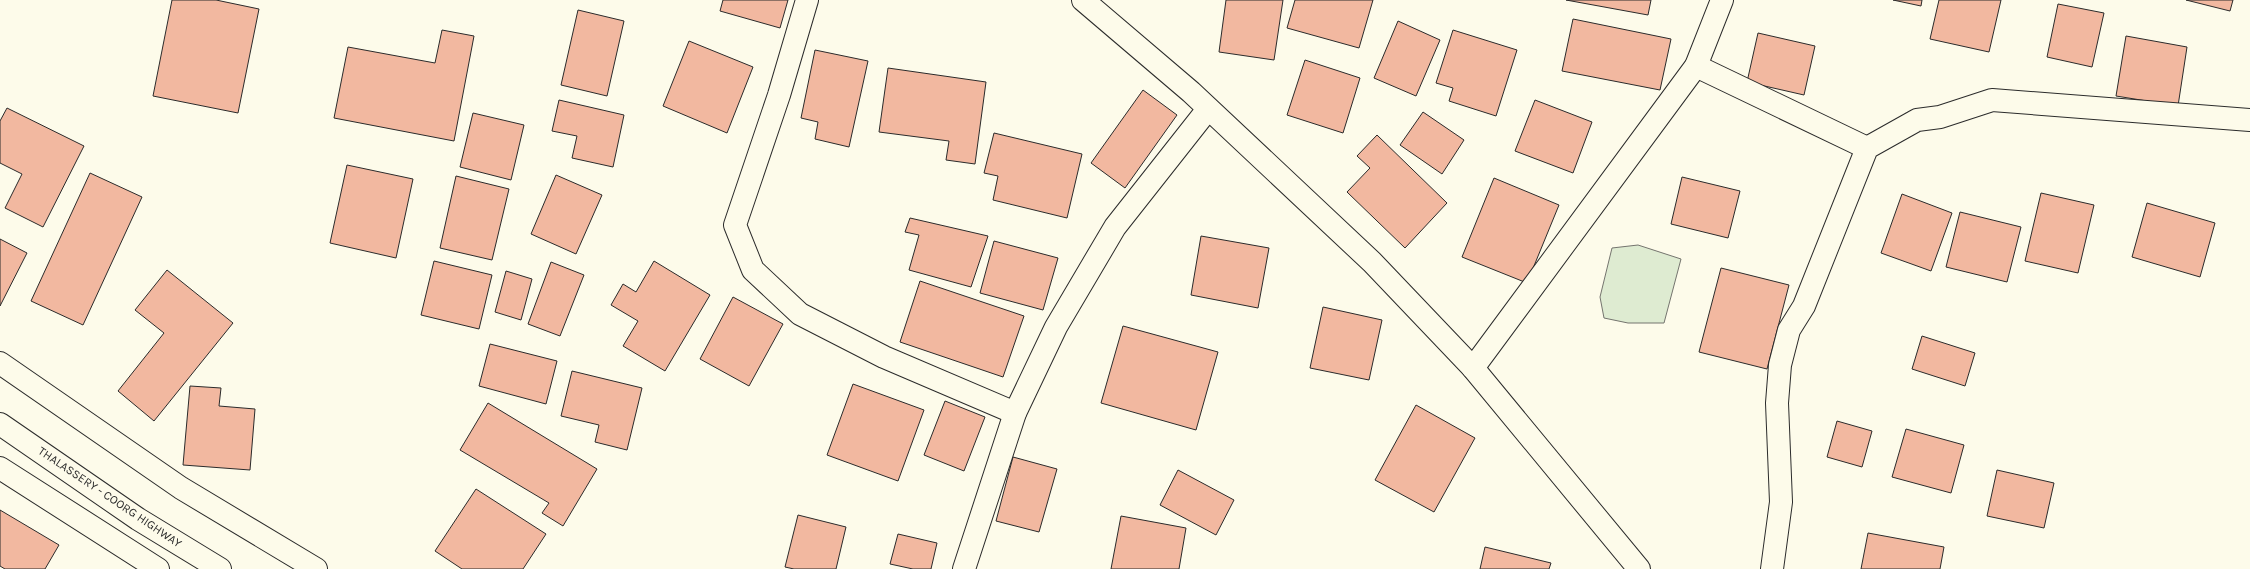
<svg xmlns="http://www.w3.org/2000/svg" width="2250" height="569" font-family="Karla,sans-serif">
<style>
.green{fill:#deebd1;stroke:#74746e}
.building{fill:#f2b8a0;stroke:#2b2b2b}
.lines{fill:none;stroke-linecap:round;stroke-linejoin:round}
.minor-casing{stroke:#2b2b2b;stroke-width:24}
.tertiary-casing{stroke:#2b2b2b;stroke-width:24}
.primary-casing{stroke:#2b2b2b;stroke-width:24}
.minor{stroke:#fdfbea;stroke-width:22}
.tertiary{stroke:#fdfbea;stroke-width:22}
.primary{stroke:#fdfbea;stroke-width:22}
.labels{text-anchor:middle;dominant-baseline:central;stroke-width:3;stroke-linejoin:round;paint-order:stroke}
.street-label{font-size:12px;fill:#2b2b2b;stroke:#fdfbea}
</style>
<rect width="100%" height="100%" fill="#fdfbea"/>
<!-- green -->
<path class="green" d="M1638 245 1681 259 1664 323H1628L1604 318 1600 297 1612 248Z"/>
<!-- building -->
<g class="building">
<path d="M172 0H216L259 9 238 113 153 96Z"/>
<path d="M723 0H788L780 28 720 11Z"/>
<path d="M1226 0H1283L1274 60 1219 52Z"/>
<path d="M1295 0H1373L1359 48 1287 28Z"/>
<path d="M1566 0H1651L1648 15Z"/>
<path d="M1893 0H1922L1921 6Z"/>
<path d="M1939 0H2001L1989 52 1930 39Z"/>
<path d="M2186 0H2233L2230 11Z"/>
<path d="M2058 4 2104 13 2092 67 2047 57Z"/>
<path d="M578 10 624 21 607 96 561 85Z"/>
<path d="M1573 19 1671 39 1660 90 1562 71Z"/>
<path d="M1398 21 1440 40 1416 96 1374 78Z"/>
<path d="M442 30 474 36 454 141 334 118 348 47 435 63Z"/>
<path d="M1453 30 1517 50 1496 116 1449 101 1453 88 1436 83Z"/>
<path d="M1758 33 1815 46 1804 95 1747 82Z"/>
<path d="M2126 36 2187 47 2178 106 2116 96Z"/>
<path d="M689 41 753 67 727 133 663 106Z"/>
<path d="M815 50 868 61 849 147 815 139 818 122 801 118Z"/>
<path d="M1305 60 1360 78 1343 133 1287 115Z"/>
<path d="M888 68 986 82 975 164 946 160 949 141 879 132Z"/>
<path d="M1143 90 1177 115 1125 188 1091 163Z"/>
<path d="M559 100 624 115 613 167 572 158 577 136 552 131Z"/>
<path d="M1535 100 1592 122 1573 173 1515 151Z"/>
<path d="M7 108 84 146 43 227 5 208 22 174 0 163V121Z"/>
<path d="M1423 112 1464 140 1442 174 1400 145Z"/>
<path d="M473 113 524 125 511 180 460 167Z"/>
<path d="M994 133 1082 154 1067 218 993 200 998 176 984 173Z"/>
<path d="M1377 135 1447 203 1405 248 1347 192 1370 168 1357 156Z"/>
<path d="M347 165 413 179 396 258 330 243Z"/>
<path d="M90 173 142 197 83 325 31 301Z"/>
<path d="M556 175 602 195 576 254 531 234Z"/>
<path d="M456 176 509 189 492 260 440 248Z"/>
<path d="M1682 177 1740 191 1728 238 1671 224Z"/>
<path d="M1494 178 1559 205 1527 283 1462 257Z"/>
<path d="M2041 193 2094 205 2078 273 2025 261Z"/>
<path d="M1902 194 1952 213 1931 271 1881 253Z"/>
<path d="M2147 203 2215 223 2200 277 2132 257Z"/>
<path d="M1960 212 2021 227 2007 282 1946 267Z"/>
<path d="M910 218 988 236 971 287 909 270 919 235 905 232Z"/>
<path d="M1201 236 1269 248 1258 308 1191 295Z"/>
<path d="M0 239 27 253 0 306Z"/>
<path d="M994 241 1058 258 1043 310 980 293Z"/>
<path d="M434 261 492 275 479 329 421 315Z"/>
<path d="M654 261 710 295 665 371 623 346 638 321 611 305 623 284 636 292Z"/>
<path d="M551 262 584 275 560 336 528 324Z"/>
<path d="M1721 268 1789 285 1767 369 1699 352Z"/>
<path d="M167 270 233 323 154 421 118 391 164 333 135 310Z"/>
<path d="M506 271 532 279 521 320 495 312Z"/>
<path d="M920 281 1024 316 1003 377 900 342Z"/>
<path d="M733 297 783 324 749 386 700 359Z"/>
<path d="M1323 307 1382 320 1369 380 1310 368Z"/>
<path d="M1123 326 1218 352 1196 430 1101 403Z"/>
<path d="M1922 336 1975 353 1965 386 1912 369Z"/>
<path d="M490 344 557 361 546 404 479 386Z"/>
<path d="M572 371 642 388 627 450 595 442 599 425 561 416Z"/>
<path d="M853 384 924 410 898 481 827 455Z"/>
<path d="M190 386 221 388 219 406 255 409 250 470 183 465Z"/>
<path d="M945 401 985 417 964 471 924 455Z"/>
<path d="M488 403 597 469 563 526 542 513 549 503 460 450Z"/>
<path d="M1416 405 1475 438 1434 512 1375 480Z"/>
<path d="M1837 421 1872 431 1862 467 1827 457Z"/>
<path d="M1906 429 1964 445 1951 493 1892 477Z"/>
<path d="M1013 457 1057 469 1039 532 996 521Z"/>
<path d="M1178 470 1234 500 1216 535 1160 505Z"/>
<path d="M1997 470 2054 483 2044 528 1987 516Z"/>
<path d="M476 489 546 534 523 569H462L435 551Z"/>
<path d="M0 510 59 545 45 569H5L0 566Z"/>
<path d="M798 515 846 527 836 569H794L785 567Z"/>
<path d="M1121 516 1186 528 1179 569H1111Z"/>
<path d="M1868 533 1944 547 1940 569H1861Z"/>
<path d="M898 534 937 543 931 569H913L890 564Z"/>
<path d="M1485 547 1551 563 1549 569H1480Z"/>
</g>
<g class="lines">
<!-- minor casing -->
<g class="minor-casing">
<g id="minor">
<path d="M807 0 779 95 735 225 753 270 800 314 884 357 1015 413"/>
<path d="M1083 0 1191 92 1372 262 1473 368 1639 569"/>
<path d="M1696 66 1867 148"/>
<path d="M1473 368 1696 66 1722 0"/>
<path d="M964 569 1015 413 1056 327 1115 227 1208 109"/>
<path d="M1772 569 1781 502 1777 403 1780 365 1789 330 1804 306 1867 148 1917 120 1940 117 1992 100 2250 120"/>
</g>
</g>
<!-- tertiary casing -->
<g class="tertiary-casing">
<path id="tertiary" d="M0 363 181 488 316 569"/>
</g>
<!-- primary casing -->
<g class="primary-casing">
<g id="primary">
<path d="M0 424 138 519 220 569"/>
<path d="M0 468 158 569"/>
</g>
</g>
<!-- minor -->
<use href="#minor" class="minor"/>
<!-- tertiary -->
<use href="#tertiary" class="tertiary"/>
<!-- primary -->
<use href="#primary" class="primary"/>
</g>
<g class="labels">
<!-- street labels -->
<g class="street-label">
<text transform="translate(110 497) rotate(34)">THALASSERY - COORG HIGHWAY</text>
</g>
</g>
</svg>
